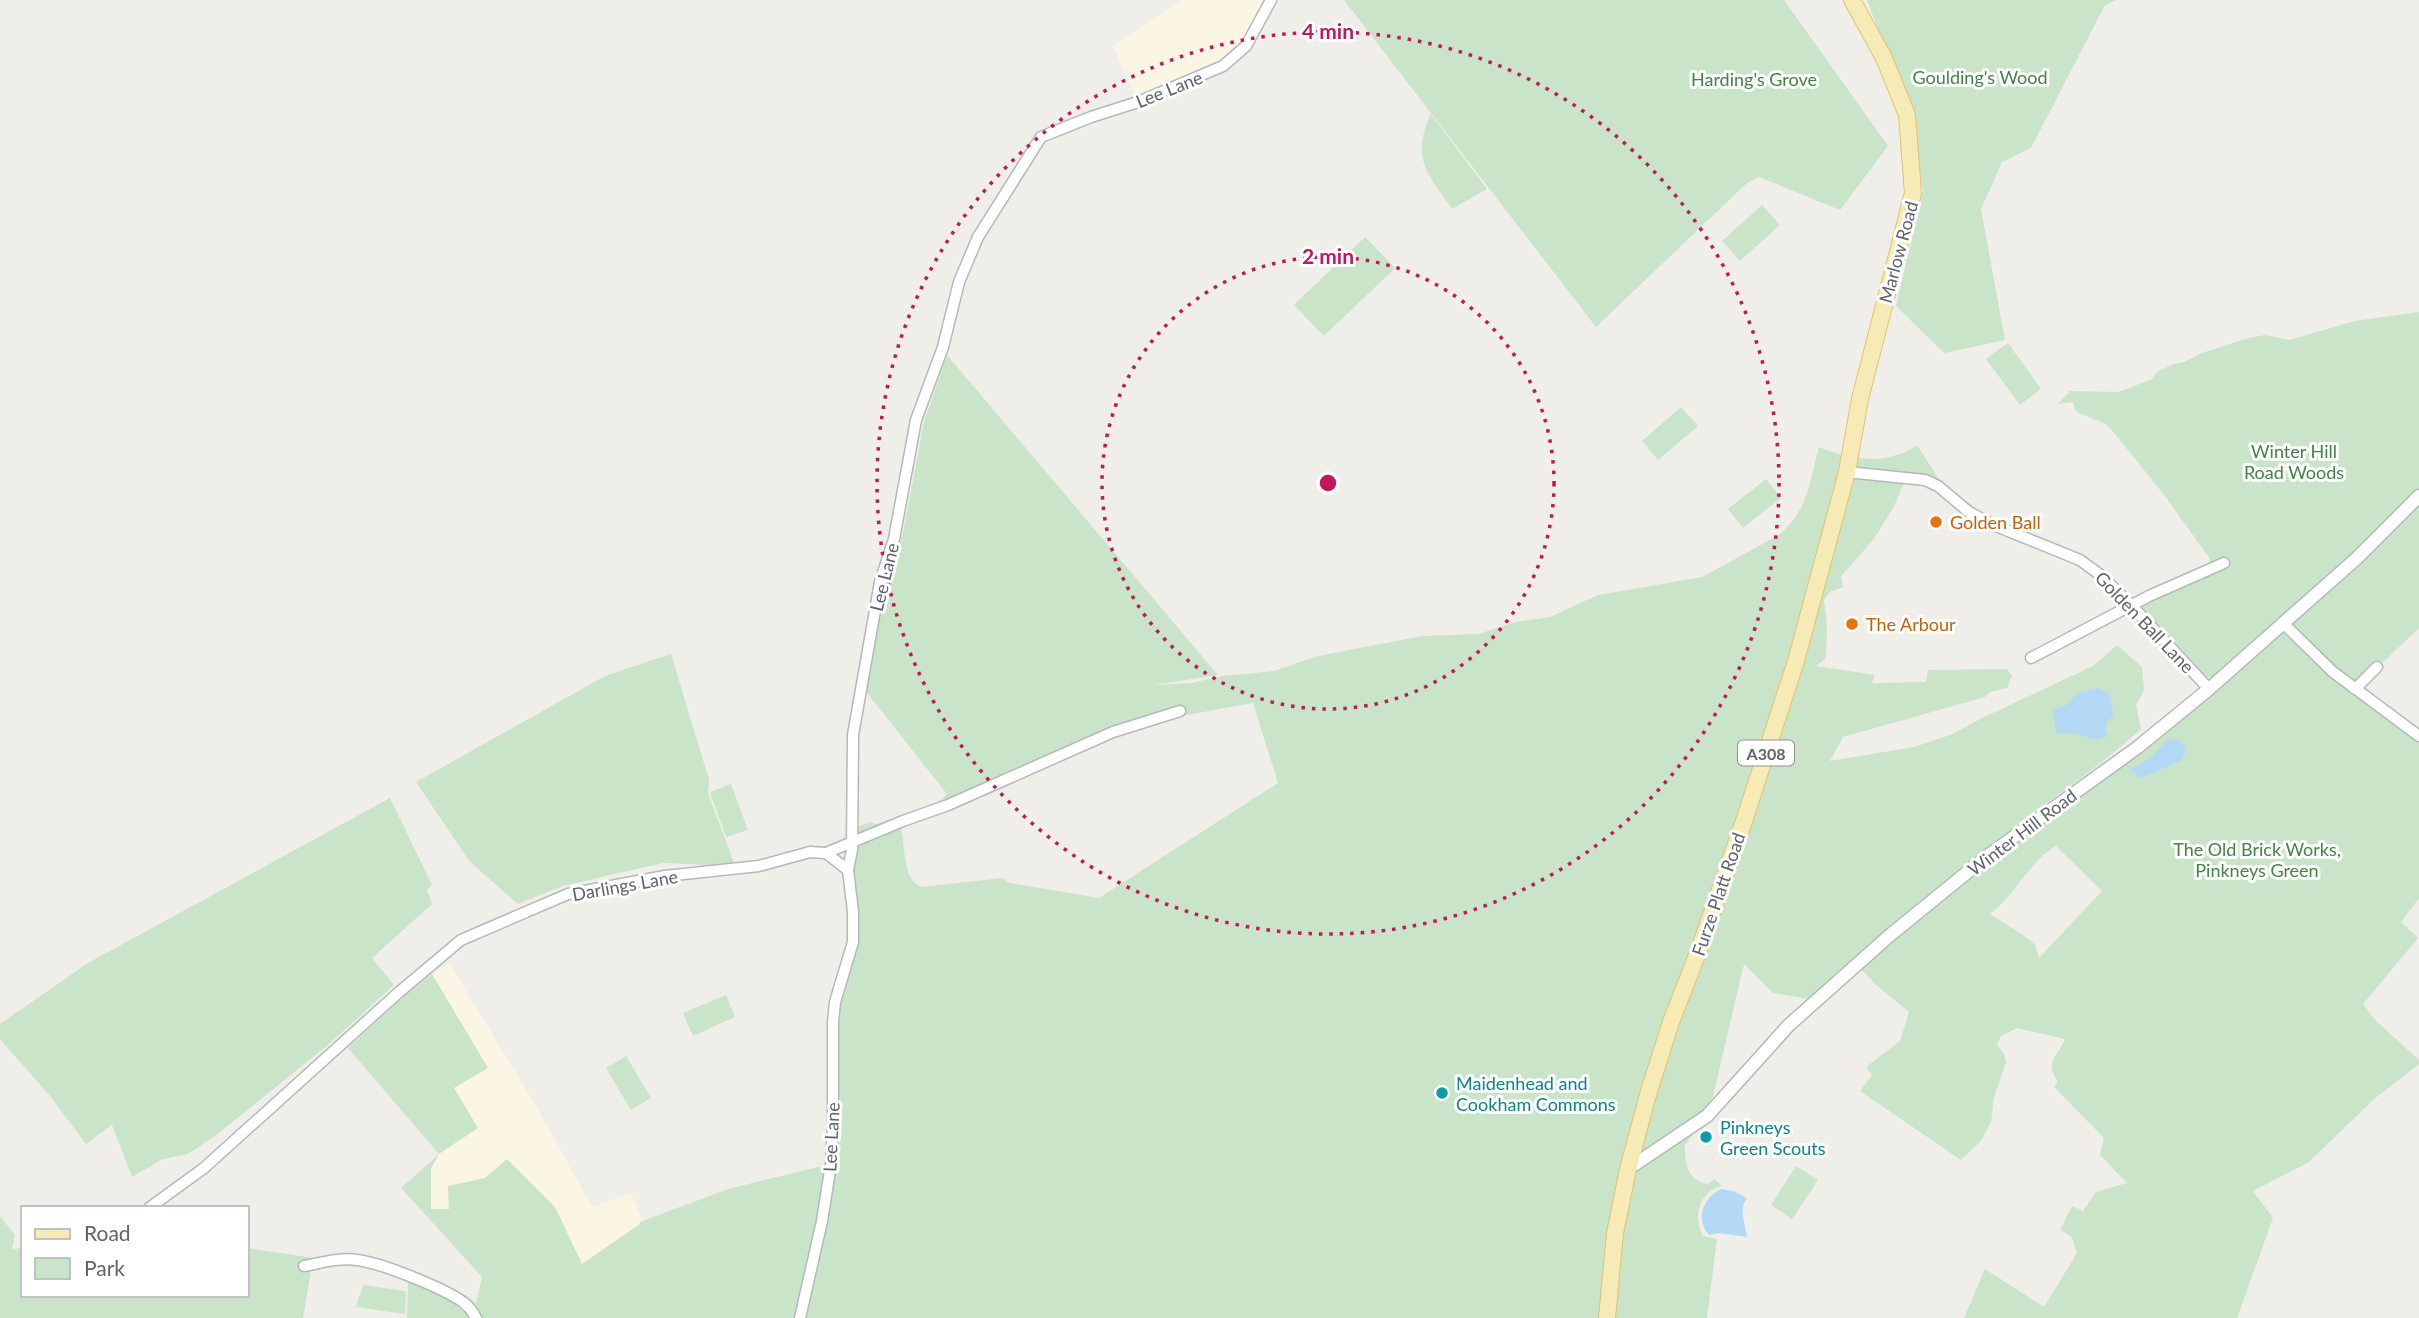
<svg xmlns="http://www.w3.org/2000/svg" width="2419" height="1318" font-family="Lato,sans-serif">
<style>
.commercial{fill:#fbf5e3}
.green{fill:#c9e4c8;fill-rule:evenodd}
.water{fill:#b3d9f6}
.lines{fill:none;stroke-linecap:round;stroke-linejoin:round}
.minor-casing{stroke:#b5b8bb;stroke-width:13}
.tertiary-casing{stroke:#b5b8bb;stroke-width:15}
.primary-casing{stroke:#e2c16f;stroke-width:18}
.minor{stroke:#fff;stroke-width:10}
.tertiary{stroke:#fff;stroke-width:12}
.primary{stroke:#f6ebb7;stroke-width:16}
.ring{fill:none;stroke:#c2185b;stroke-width:3.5;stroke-dasharray:3.5 7}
.food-dot{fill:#e8710a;stroke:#fff;stroke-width:2.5}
.culture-dot{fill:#0f9aa8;stroke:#fff;stroke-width:2.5}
.labels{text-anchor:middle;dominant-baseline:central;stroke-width:6;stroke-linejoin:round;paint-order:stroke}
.shield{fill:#fff;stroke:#909295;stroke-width:2}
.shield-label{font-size:16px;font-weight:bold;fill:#606367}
.park-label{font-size:18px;fill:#418443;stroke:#fff}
.street-label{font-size:18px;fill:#606367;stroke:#fff}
.food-label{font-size:18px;fill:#c56008;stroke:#fff;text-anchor:start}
.culture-label{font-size:18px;fill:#0d838f;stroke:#fff;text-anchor:start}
.centre{fill:#c2185b;stroke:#fff;stroke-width:3.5}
.ring-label{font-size:21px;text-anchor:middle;font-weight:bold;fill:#c2185b;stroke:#fff;stroke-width:6;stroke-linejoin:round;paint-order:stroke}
</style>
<rect width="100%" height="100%" fill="#f0eee9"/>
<!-- commercial -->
<g class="commercial">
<path d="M1182 0H1264L1240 44 1226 57 1182 80 1135 95 1113 46Z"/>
<path d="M449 963 536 1106 592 1207 631 1193 643 1223 582 1264 475 1307 482 1277 401 1188 439 1154 348 1048 405 995Z"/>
</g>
<!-- green -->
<g class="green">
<path d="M1344 0H1784L1888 146 1840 210 1759 177 1747 183 1596 327Z"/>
<path d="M1867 0H2116L2105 5 2031 148 2002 162 1981 209 2005 340 1944 353 1896 306 1923 191 1910 113Z"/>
<path d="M1431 114 1487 189 1452 209C1428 174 1410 158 1431 114Z"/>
<path d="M1762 205 1780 225 1740 261 1722 241Z"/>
<path d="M1365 237 1395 268 1324 336 1294 305Z"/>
<path d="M2419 312V628L2356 688 2285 630 2217 677H2203L2141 610 2132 598 2208 568 2210 559 2165 496 2111 429 2106 424 2076 412 2073 402 2058 404 2070 391 2119 392 2152 379 2157 372 2173 364 2184 362 2202 353 2249 338 2265 335 2289 340 2355 321Z"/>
<path d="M2008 343 2041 389 2020 405 1986 359Z"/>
<path d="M947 355 1218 675 1153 685 1191 683 1223 676 1274 671 1318 656 1422 636 1478 634 1516 622 1550 617 1598 595 1702 577 1779 535C1809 509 1809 483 1819 447 1850 460 1887 466 1917 445L1942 484 1920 474H1908L1893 508 1874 539 1841 576 1843 587 1830 592 1824 600 1827 624 1826 658 1816 666 1875 675 1872 683 1926 682 1928 670 2007 669 2012 676 2007 688 1990 692 1985 697 1843 737 1830 761 1914 747 1953 734 1982 718 2093 666 2117 645 2142 667 2144 690 2136 705 2141 729C2099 768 2050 799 2005 834 1938 887 1872 943 1808 999L1773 993 1744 964 1713 1096 1704 1111 1681 1127 1693 1134 1685 1145C1684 1163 1688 1181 1708 1184L1714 1179 1722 1186C1699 1191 1692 1217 1703 1236L1717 1239 1707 1318H803L821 1240 837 1001 848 963 854 828 870 822 877 824C894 818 937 808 947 794L864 689 887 584 903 533 924 422ZM1253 703 1278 783 1099 898 1010 883 1002 878 923 887C903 884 905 845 901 828L1137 724Z"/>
<path d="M1681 407 1698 426 1658 460 1642 441Z"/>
<path d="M1766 479 1781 498 1743 528 1728 509Z"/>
<path d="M2284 631 2419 738V898L2401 922 2418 938 2363 1004 2374 1019 2419 1060V1064L2374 1099 2309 1162 2253 1191 2273 1218 2237 1318H1964L1985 1269 2044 1307 2077 1253 2071 1236 2060 1230 2072 1206 2083 1211 2096 1192 2127 1183 2100 1155 2104 1138 2054 1087 2058 1082C2044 1061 2057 1058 2065 1039L2017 1028 2001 1036 1997 1044 2004 1054 2006 1063 1994 1097 1991 1122 1981 1141 1961 1160 1860 1091 1872 1075 1866 1067 1900 1041 1909 1012 1875 984 1859 967 1944 900 1995 856ZM2056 846 2102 891 2039 958 2035 945 2029 939 1990 914C2014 897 2031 859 2056 846Z"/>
<path d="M671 654 709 780 708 793 735 866 663 863 563 886 518 904 470 862 416 782 605 676Z"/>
<path d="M731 784 748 830 726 837 710 792Z"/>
<path d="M390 798 432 885 427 890 432 904 372 958 394 985 329 1044 215 1136 188 1154 163 1159 132 1177 112 1125 86 1144 50 1096 0 1039V1024L88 963Z"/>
<path d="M432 974 488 1068 454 1088 478 1128 439 1154 431 1169V1209H449L448 1186 485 1178 507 1159 555 1207 582 1264 640 1224V1222L728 1189 822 1166V1174H825L824 1195 797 1318H407L408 1282 412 1277 464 1296 465 1295 476 1303 482 1277 401 1188 439 1154 348 1048 405 995Z"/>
<path d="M726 995 735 1017 693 1036 683 1013Z"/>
<path d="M626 1056 651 1098 631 1110 606 1068Z"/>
<path d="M1796 1166 1818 1180 1792 1219 1771 1205Z"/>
<path d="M0 1216 15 1235 12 1249 23 1248V1295H247V1248L313 1258 303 1318H0Z"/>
<path d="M363 1285 406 1291 405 1314 356 1307Z"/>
</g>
<!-- water -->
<g class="water">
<path d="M2098 688 2109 693 2114 715 2107 722 2105 730 2108 736 2096 740 2074 733 2057 734 2052 710 2065 706 2078 693Z"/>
<path d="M2168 739 2180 740 2186 750 2182 760 2141 778 2130 770 2150 758Z"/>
<path d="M1721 1189 1733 1191 1747 1198C1738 1209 1746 1226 1747 1237L1719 1233 1709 1235C1695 1219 1703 1198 1721 1189Z"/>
</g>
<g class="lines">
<!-- minor casing -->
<g class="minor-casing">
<g id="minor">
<path d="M1847 472 1925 480 1938 486 1969 512 1991 524 2080 560 2103 577 2131 605 2209 689"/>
<path d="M2283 623 2333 672 2419 736"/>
<path d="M2031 658 2149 596 2224 563"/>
<path d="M2355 689 2377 667"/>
<path d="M826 853 848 870"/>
<path d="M149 1208 204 1168 398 993 461 940 568 894 665 876 759 866 810 852 826 853 903 821 948 805 1113 732 1180 711"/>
<path d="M304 1266C321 1263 340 1257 357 1260 382 1263 443 1288 463 1302 468 1306 473 1312 476 1318"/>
<path d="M800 1318 822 1221 831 1164 833 1126V1022L835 1002 853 942V912L848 870 852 850 853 735 880 582 894 539 916 420 943 347 959 282 978 237 1041 137 1091 117 1138 102 1223 66 1246 46 1271 0"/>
</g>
</g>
<!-- tertiary casing -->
<g class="tertiary-casing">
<path id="tertiary" d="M1628 1169 1707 1116 1789 1025 1889 936 1986 857 2138 747 2209 689 2357 558 2419 496"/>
</g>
<!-- primary casing -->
<g class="primary-casing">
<path id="primary" d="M1607 1318 1615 1233 1628 1169 1649 1091 1671 1022 1699 950 1744 821 1796 661 1847 472 1860 399 1913 193 1907 115 1884 58 1852 0"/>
</g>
<!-- minor -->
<use href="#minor" class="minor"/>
<!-- tertiary -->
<use href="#tertiary" class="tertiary"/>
<!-- primary -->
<use href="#primary" class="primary"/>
</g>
<!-- distance rings -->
<g class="ring">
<circle cx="1328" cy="483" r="226"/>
<circle cx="1328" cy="483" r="451"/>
</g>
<!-- markers -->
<g class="food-dot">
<circle cx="1936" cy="522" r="7"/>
<circle cx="1852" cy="624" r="7"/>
</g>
<g class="culture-dot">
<circle cx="1442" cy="1093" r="7"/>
<circle cx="1706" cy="1137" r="7"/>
</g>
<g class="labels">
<!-- shield labels -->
<rect class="shield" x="1738" y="740.5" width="56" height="25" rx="5"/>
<g class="shield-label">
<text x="1766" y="753">A308</text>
</g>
<!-- park labels -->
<g class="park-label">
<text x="1980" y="77">Goulding's Wood</text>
<text x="1754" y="79">Harding's Grove</text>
<text x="2294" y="451">Winter Hill<tspan x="2294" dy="21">Road Woods</tspan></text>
<text x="2257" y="849">The Old Brick Works,<tspan x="2257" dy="21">Pinkneys Green</tspan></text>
</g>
<!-- street labels -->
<g class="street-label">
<text transform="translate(1169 89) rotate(-22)">Lee Lane</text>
<text transform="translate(1898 252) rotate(-75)">Marlow Road</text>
<text transform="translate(884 577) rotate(-76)">Lee Lane</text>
<text transform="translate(2145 622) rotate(46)">Golden Ball Lane</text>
<text transform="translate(2022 832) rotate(-37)">Winter Hill Road</text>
<text transform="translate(625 885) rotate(-10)">Darlings Lane</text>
<text transform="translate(1718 894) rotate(-71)">Furze Platt Road</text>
<text transform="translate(831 1137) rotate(-87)">Lee Lane</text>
</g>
<!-- food labels -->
<g class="food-label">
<text x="1950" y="522">Golden Ball</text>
<text x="1866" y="624">The Arbour</text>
</g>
<!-- culture labels -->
<g class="culture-label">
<text x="1456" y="1083">Maidenhead and<tspan x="1456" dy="21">Cookham Commons</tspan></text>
<text x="1720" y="1127">Pinkneys<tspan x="1720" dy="21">Green Scouts</tspan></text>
</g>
</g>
<circle cx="1328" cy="483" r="10" class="centre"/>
<g class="ring-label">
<text x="1328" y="39">4 min</text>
<text x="1328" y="264">2 min</text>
</g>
<!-- legend -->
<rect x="21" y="1206" width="228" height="91" fill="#ffffff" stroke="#bfc1c2" stroke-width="2"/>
<rect x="35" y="1229" width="35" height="10" fill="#f6ebb7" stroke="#bfc1c2" stroke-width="2"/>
<text x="84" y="1241" font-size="21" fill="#606367">Road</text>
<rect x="35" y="1258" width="35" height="21" fill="#c9e4c8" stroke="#bfc1c2" stroke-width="2"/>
<text x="84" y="1276" font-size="21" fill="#606367">Park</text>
</svg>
